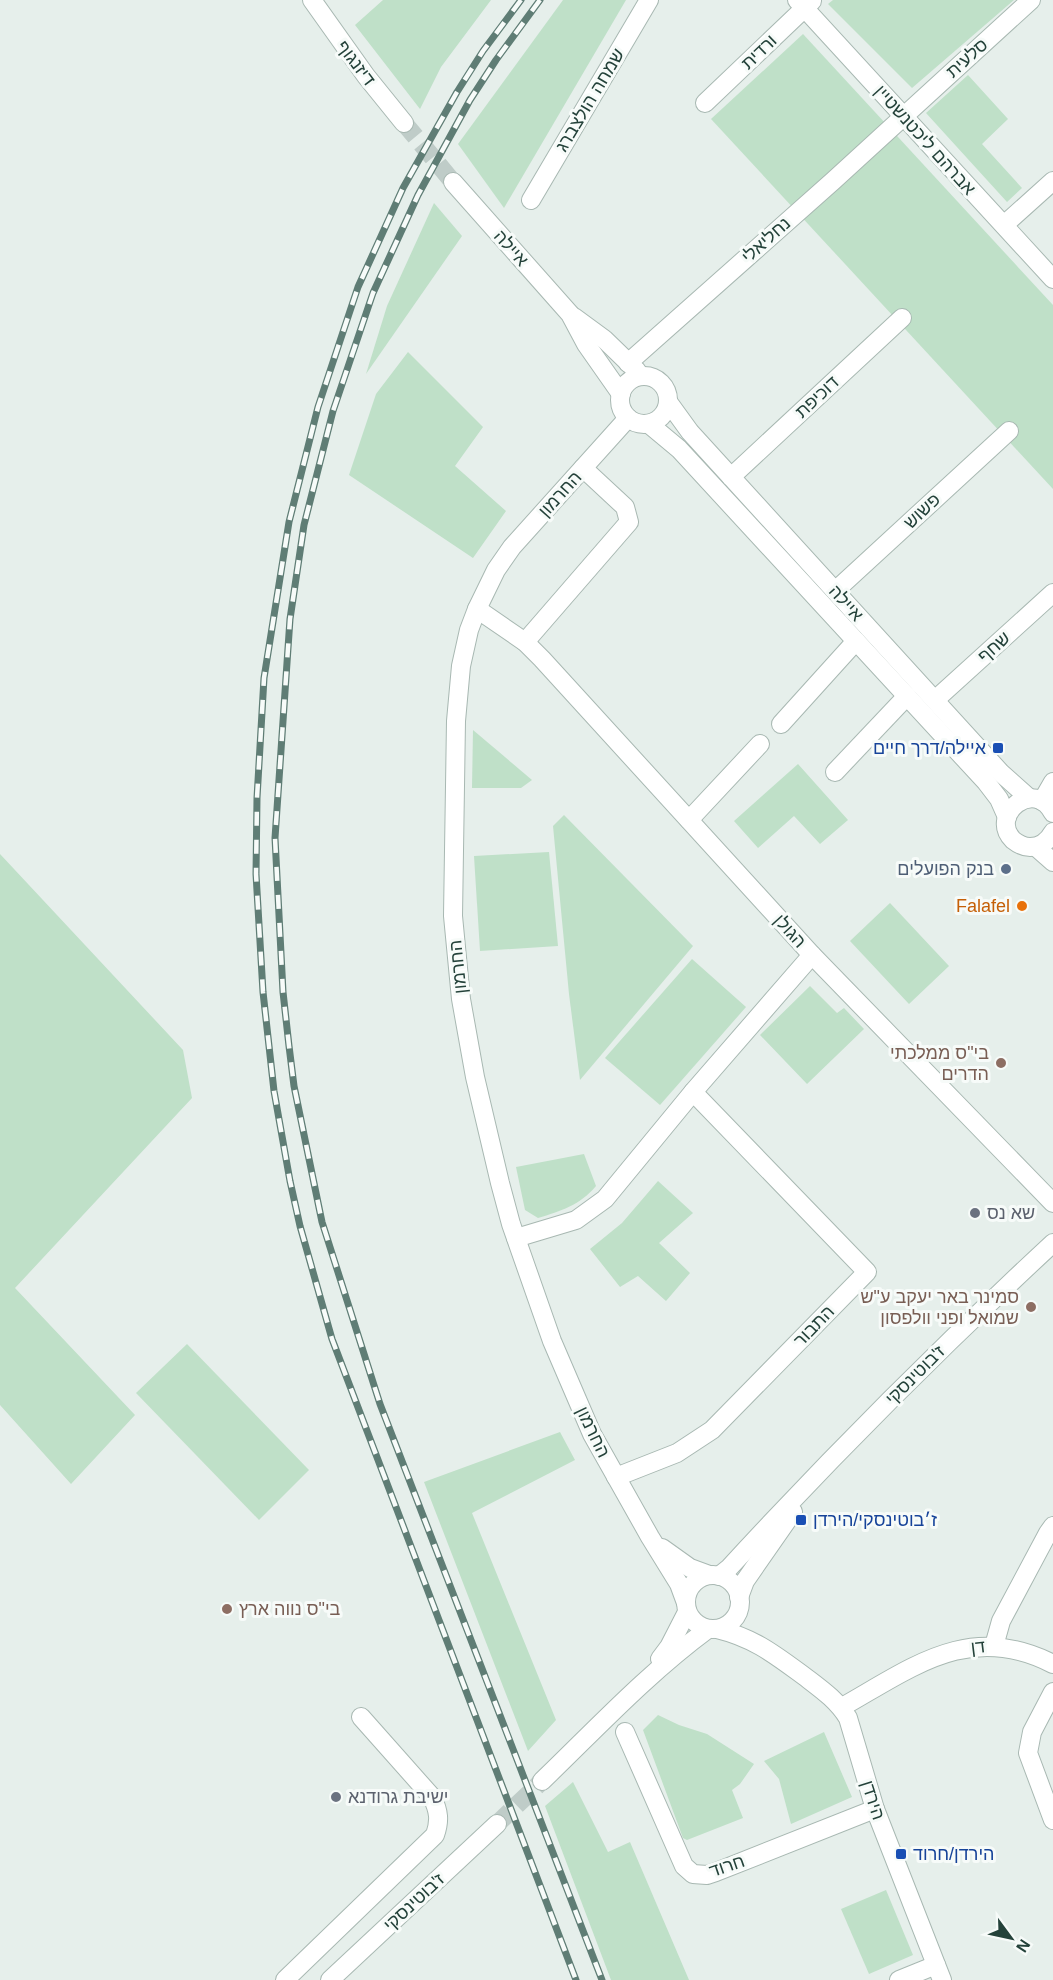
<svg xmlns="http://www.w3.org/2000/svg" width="1053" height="1980" font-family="Arial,'Noto Sans Hebrew',sans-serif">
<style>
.green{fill:#bfe0c8}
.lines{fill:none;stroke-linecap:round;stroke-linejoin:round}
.minor-tunnel{stroke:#bfccc8;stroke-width:18;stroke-dasharray:18 9;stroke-linecap:butt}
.minor-casing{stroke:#a8b8b2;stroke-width:20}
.minor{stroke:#fff;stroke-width:18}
.rail-casing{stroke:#5f7d75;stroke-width:7}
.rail{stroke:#f7fbf9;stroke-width:4.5;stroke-dasharray:14;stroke-linecap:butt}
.transit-dot{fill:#1a4fb4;stroke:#f7fbf9;stroke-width:2}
.service-dot{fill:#5c6f8a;stroke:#f7fbf9;stroke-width:2}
.food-dot{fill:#e8710a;stroke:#f7fbf9;stroke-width:2}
.education-dot{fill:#8d6e63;stroke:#f7fbf9;stroke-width:2}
.worship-dot{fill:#6b7280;stroke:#f7fbf9;stroke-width:2}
.labels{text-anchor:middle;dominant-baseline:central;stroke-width:6;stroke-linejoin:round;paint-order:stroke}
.street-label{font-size:18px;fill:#24423a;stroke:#f7fbf9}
.transit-label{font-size:18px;fill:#164399;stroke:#f7fbf9;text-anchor:start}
.service-label{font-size:18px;fill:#4e5e75;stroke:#f7fbf9;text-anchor:end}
.food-label{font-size:18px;fill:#c56008;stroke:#f7fbf9;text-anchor:end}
.education-label{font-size:18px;fill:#785e54;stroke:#f7fbf9;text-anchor:end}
.worship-label{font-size:18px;fill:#5b616d;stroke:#f7fbf9;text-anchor:start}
</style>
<rect width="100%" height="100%" fill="#e6efeb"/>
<!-- green -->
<g class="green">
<path d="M383 0H491L441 67 420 109 355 25Z"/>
<path d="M563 0H626L504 208 458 144Z"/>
<path d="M833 0H1014L912 88 828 4Z"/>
<path d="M803 34 1053 305V489L711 119Z"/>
<path d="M968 75 1008 119 982 144 1022 188 1007 202 926 113Z"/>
<path d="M434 203 462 236 366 374 387 306Z"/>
<path d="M408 352 483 427 455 466 506 511 473 558 349 475 376 394Z"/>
<path d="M473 730 532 780 521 788H472Z"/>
<path d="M798 764 848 820 820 844 794 816 758 848 734 821Z"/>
<path d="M564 815 693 946 580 1080 569 994 553 826Z"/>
<path d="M549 852 558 946 480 951 474 856Z"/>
<path d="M0 854 183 1050 192 1098 15 1288 135 1415 71 1484 0 1405Z"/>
<path d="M890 903 949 966 909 1004 850 941Z"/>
<path d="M692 959 746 1007 660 1105 605 1058Z"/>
<path d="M810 986 837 1013 844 1008 864 1029 807 1084 760 1035Z"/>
<path d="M584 1154 596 1186C580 1205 561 1211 538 1218L525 1210 516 1167Z"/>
<path d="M658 1181 693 1213 659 1243 690 1273 666 1301 638 1276 620 1287 590 1249 622 1223Z"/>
<path d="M187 1344 309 1470 259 1520 136 1393Z"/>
<path d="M560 1432 575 1460 472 1513 556 1720 528 1751 424 1482Z"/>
<path d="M658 1715 679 1725 707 1734 754 1764 740 1784 732 1790 743 1818 687 1840 683 1838 643 1730Z"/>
<path d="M824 1732 852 1797 791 1824 779 1779 764 1761Z"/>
<path d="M573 1782 608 1852 630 1842 689 1980H611L545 1806Z"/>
<path d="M886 1890 913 1955 869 1974 841 1909Z"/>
</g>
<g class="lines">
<!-- minor-tunnel -->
<g class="minor-tunnel">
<path d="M404 123 453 182"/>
<path d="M497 1824 542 1781"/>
</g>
<!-- minor casing -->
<g class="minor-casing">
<g id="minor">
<path d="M312 0 366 76 404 123"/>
<path d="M797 0 1053 279"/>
<path d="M705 103 812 1"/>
<path d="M453 182 570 314 586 344 621 394"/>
<path d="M531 200 649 0"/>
<path d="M1004 225 1053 181"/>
<path d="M574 317 604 339 637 371"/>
<path d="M628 363 833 181 1031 0"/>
<circle cx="644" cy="400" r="24"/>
<path d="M669 403 690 432 1001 773 1029 798"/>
<path d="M628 418 512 547 496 570 477 609 469 630 461 666 456 721 453 916 461 999 475 1077 500 1183 511 1224 552 1341 592 1434 650 1537 679 1584 686 1603"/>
<path d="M649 424 679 449 986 782 999 799 1007 817"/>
<path d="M731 477 902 318"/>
<path d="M835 591 1009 431"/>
<path d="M477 609 525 642 542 659 812 955 1053 1203"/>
<path d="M525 642 629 522 625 507 583 468"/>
<path d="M935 700 1053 593"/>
<path d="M781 724 856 641"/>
<path d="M835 772 907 696"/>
<path d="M1042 801 1053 782"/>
<path d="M1053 813C1035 777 988 815 1013 840 1018 844 1024 847 1030 847 1041 847 1048 841 1053 832"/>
<path d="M689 820 760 744"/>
<path d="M1036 847 1053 862"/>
<path d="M516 1238 576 1220 605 1199 693 1092 812 955"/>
<path d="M616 1477 677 1453 712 1430 867 1272 693 1092"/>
<path d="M662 1548 690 1568 709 1575"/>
<circle cx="713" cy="1602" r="27"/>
<path d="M719 1576 729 1568C833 1455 941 1347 1053 1243"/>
<path d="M739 1597 745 1581 793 1512"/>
<path d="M717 1629C754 1638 774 1654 804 1676 821 1689 837 1700 848 1718L875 1809 942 1980"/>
<path d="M994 1646 1001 1621 1048 1533 1053 1526"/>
<path d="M660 1659 669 1647 687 1612"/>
<path d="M1053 1692 1032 1732 1028 1753 1053 1820"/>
<path d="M842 1707C913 1667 970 1621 1053 1664"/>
<path d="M625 1732 684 1866 693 1874 707 1875 716 1872 875 1809"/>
<path d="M542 1781C596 1729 647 1674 708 1629"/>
<path d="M285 1980 435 1835C440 1821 439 1811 432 1797L361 1717"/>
<path d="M330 1980 497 1824"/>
<path d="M899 1980 936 1965"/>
</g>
</g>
<!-- minor -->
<use href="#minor" class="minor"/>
<!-- rail casing -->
<g class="rail-casing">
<g id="rail">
<path d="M521 0 483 51 457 92 403 188 358 287 318 407 289 522 264 678 257 798 256 874 263 992 274 1091 290 1181 300 1226 332 1339 576 1980"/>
<path d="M540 0 496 60 470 100 418 195 373 293 333 411 304 525 290 619 275 838 283 992 289 1046 294 1086 322 1222 380 1404 602 1980"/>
</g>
</g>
<!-- rail -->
<use href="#rail" class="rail"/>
</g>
<!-- markers -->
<g class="transit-dot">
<rect x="992" y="742" width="12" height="12" rx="3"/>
<rect x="795" y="1514" width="12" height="12" rx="3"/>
<rect x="895" y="1848" width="12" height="12" rx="3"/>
</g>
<circle class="service-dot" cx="1006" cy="869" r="6"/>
<circle class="food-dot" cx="1022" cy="906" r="6"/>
<g class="education-dot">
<circle cx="1001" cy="1063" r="6"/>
<circle cx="1031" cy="1307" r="6"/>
<circle cx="227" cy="1609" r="6"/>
</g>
<g class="worship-dot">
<circle cx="975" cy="1213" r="6"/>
<circle cx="336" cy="1797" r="6"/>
</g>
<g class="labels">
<!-- street labels -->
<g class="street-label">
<text transform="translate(759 52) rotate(-44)">ורדית</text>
<text transform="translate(967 58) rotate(-42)">סלעית</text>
<text transform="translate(356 63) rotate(53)">דיזנגוף</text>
<text transform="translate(590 100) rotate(-59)">שמחה הולצברג</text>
<text transform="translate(925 140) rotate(48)">אברהם ליכטנשטיין</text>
<text transform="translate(766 240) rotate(-42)">נחליאלי</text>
<text transform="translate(511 248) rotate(48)">איילה</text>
<text transform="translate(817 397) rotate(-43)">דוכיפת</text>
<text transform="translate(560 494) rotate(-48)">החרמון</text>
<text transform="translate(922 511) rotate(-43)">פשוש</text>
<text transform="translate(846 603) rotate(48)">איילה</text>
<text transform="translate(994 647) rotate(-42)">שחף</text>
<text transform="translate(790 931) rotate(48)">הגולן</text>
<text transform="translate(458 967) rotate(-96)">החרמון</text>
<text transform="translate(814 1326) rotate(-46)">התבור</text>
<text transform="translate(915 1375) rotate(-45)">ז'בוטינסקי</text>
<text transform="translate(593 1432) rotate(64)">החרמון</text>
<text transform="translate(978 1647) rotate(-7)">דן</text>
<text transform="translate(873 1800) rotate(72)">הירדן</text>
<text transform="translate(727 1866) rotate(-19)">חרוד</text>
<text transform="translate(414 1902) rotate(-43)">ז'בוטינסקי</text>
</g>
<!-- transit labels -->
<g class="transit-label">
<text x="986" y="748" text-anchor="end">איילה/דרך חיים</text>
<text x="813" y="1520">ז׳בוטינסקי/הירדן</text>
<text x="913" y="1854">הירדן/חרוד</text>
</g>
<!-- service labels -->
<g class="service-label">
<text x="994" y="869">בנק הפועלים</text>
</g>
<!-- food labels -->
<g class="food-label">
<text x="1010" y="906">Falafel</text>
</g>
<!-- education labels -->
<g class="education-label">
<text x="989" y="1053">בי"ס ממלכתי<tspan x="989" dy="21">הדרים</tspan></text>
<text x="1019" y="1297">סמינר באר יעקב ע"ש<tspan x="1019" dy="21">שמואל ופני וולפסון</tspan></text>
<text x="239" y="1609" text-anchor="start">בי"ס נווה ארץ</text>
</g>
<!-- worship labels -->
<g class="worship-label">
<text x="987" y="1213">שא נס</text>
<text x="348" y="1797">ישיבת גרודנא</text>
</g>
</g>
<!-- north arrow -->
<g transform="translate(1011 1938) rotate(123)" stroke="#f7fbf9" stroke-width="4.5" paint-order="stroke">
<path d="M0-4.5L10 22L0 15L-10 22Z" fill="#24423a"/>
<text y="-9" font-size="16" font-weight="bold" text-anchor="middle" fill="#24423a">N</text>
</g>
</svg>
